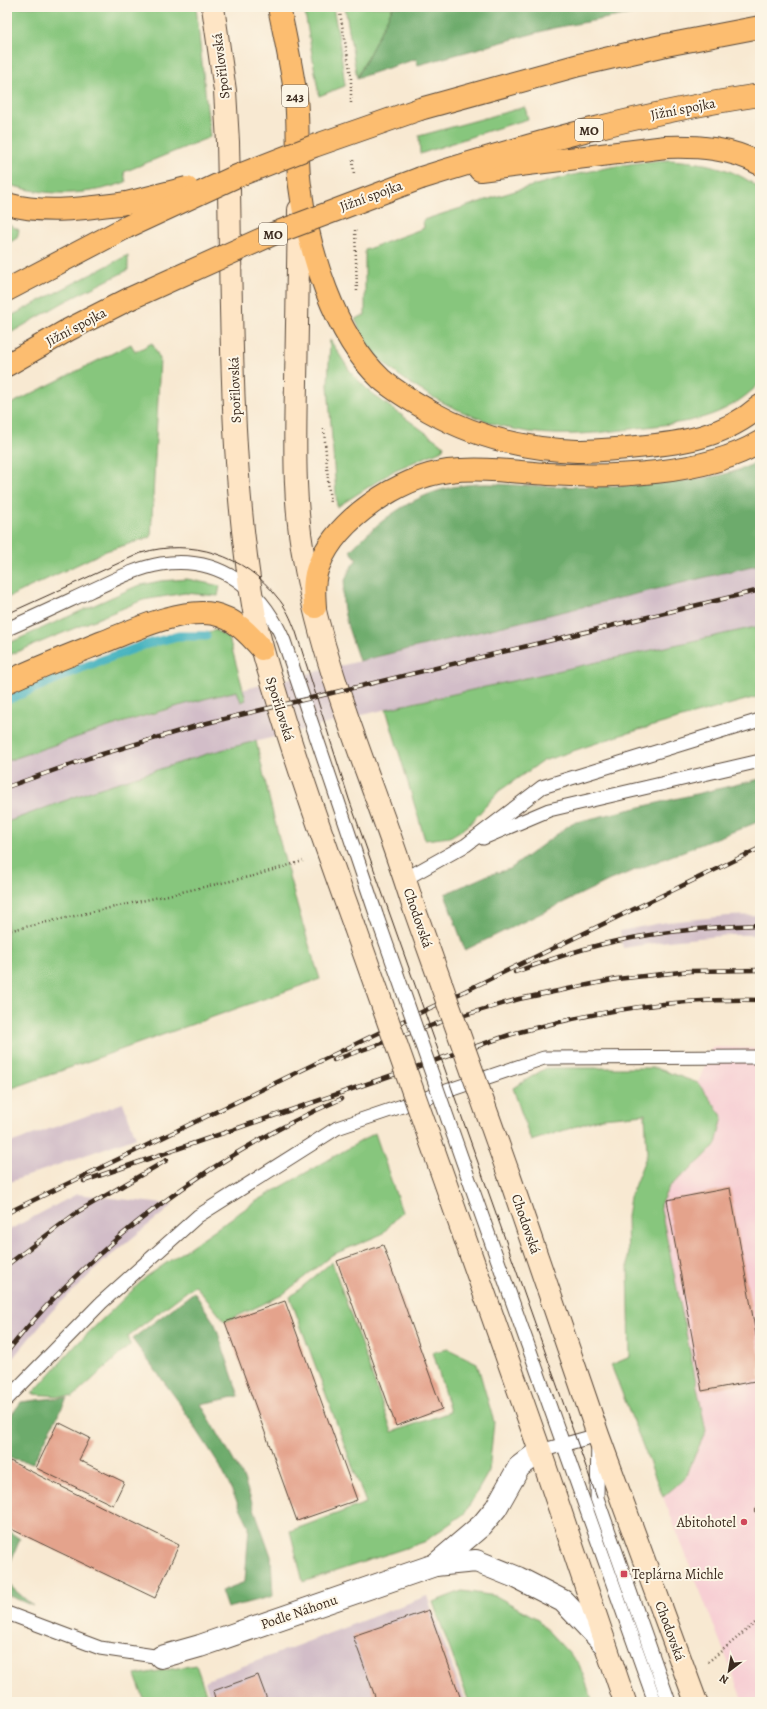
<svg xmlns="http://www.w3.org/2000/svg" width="767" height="1709" font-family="Alegreya,serif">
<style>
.built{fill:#f7cfd4}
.industrial{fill:#d2bdc8}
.green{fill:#87c67d;stroke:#61784e}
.forest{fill:#6dab6c;stroke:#546a45}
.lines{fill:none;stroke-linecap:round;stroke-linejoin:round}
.stream{stroke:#44b2bf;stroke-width:9}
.building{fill:#e4a38c}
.lane-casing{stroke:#574739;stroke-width:15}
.street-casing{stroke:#574739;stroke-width:24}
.secondary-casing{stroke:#574739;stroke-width:24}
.highway-casing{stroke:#574739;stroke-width:24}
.path{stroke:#574739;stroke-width:2.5;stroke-dasharray:1 3;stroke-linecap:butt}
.lane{stroke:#fff;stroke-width:13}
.street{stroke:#fff;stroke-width:22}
.secondary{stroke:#fee5c5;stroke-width:22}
.highway{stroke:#fcbd6f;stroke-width:22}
.tram{stroke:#3b2a1e;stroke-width:1}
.rail-casing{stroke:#3b2a1e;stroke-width:4.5}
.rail{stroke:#fcf5e5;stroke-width:3;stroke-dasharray:9;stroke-linecap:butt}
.lane-bridge-casing{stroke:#574739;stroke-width:15;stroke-linecap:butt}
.secondary-bridge-casing{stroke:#574739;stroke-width:24;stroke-linecap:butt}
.highway-bridge-casing{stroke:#574739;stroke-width:24;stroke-linecap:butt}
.lane-bridge{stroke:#fff;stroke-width:13}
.secondary-bridge{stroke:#fee5c5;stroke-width:22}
.highway-bridge{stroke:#fcbd6f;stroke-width:22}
.poi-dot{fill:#d1495b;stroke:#fcf5e5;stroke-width:1.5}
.labels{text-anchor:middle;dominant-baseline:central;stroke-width:4;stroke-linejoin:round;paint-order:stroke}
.shield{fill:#fcf5e5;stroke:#75675a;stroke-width:1}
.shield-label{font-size:13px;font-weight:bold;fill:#3b2a1e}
.street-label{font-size:14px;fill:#3b2a1e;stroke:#fcf5e5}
.poi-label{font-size:14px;fill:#3b2a1e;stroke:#fcf5e5;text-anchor:end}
</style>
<rect width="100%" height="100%" fill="#fcf5e5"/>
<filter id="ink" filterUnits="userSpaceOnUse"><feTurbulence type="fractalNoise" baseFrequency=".025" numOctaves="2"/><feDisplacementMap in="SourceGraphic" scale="8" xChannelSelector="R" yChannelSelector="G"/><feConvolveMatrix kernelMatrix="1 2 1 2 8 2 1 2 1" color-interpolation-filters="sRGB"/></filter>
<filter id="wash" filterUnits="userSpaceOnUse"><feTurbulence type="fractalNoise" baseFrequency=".012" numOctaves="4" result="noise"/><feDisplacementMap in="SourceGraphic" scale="16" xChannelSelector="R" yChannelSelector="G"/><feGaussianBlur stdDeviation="0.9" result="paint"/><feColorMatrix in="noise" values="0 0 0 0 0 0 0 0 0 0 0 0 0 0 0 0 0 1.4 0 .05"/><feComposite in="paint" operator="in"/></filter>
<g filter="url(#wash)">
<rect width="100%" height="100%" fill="#f8e9d2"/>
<!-- built -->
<path class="built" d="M712 1047 760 1049V1702H744L663 1497 684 1479 660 1205 669 1187 702 1159 716 1144 723 1117 698 1083Z"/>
<!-- industrial -->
<g class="industrial">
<path d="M760 564V626L415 702 210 753 7 822V761L81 736 196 701Z"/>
<path d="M760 915V935H730L668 941 623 948 620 931 666 922 728 916Z"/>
<path d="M123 1103 136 1137 7 1183V1144Z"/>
<path d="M77 1194 173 1205 104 1261 52 1311 7 1365V1231Z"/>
<path d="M427 1596 465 1702H212L205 1682 207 1680Z"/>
</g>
<!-- green -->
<g class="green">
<path d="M7 7H196L210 137 124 172 126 182C87 196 47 197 7 184Z"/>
<path d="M304 7H333L340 45 345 86 319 96Z"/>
<path d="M345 7H393L357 78Z"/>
<path d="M525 107 528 119 488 131 420 154 419 136Z"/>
<path d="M669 160C703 162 733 167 760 189V383C723 420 688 422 638 428 602 433 565 437 529 432 478 425 397 386 367 344 362 337 359 327 355 319L365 315V250L424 228 423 220C504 195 584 165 669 160Z"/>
<path d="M7 224 19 230 17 238 7 244Z"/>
<path d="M128 255V270L64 302 7 335V318Z"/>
<path d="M330 340 352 374 371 393 444 446 443 449 440 451 395 470 337 507 328 385Z"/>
<path d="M152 343 160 359 151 537 106 551 7 598V406L131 344 135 352Z"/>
<path d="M187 579 220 586 218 596 185 593 143 600 7 656V644L137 586 160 581Z"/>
<path d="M760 626V696L621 735 543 761 499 791 468 826 450 837 425 840 386 709Z"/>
<path d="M215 630 229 638 246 700 241 702 237 691C159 709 83 735 7 761V700C57 676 109 656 162 640 180 634 199 640 215 630Z"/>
<path d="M256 741C274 822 294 901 320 979L7 1090V822L91 791 210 753Z"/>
<path d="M546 1068H656L698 1083 723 1117 716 1144 702 1159 669 1187 660 1205 706 1431 684 1479 663 1497 611 1365 630 1357 627 1217 630 1197 647 1154 645 1114 602 1118 531 1141 513 1088Z"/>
<path d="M375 1133 402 1212 382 1234 332 1255 282 1295 225 1322 195 1285 128 1336 130 1345 73 1397 32 1394 78 1343 146 1277 255 1202Z"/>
<path d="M332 1262 392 1432 450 1412 433 1352 448 1349 477 1363 494 1422 489 1471 465 1513 424 1542 303 1582 290 1531 366 1503 290 1297Z"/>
<path d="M462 1591 496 1596 536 1618 579 1664 593 1702H469L433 1602Z"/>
<path d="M196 1665 209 1702H145L135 1675Z"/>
</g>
<!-- forest -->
<g class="forest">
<path d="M393 7H669L554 28 418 65 416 59 357 78Z"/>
<path d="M760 460V564L359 661C348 625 330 591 357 559L350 551C381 518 419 490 466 485 489 482 515 486 539 486 585 487 632 487 679 481 707 478 735 475 760 460Z"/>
<path d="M760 779V821L610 880 465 950 445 894 488 875 510 869 572 823Z"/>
<path d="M194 1292 215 1324 239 1396 201 1404 243 1477 271 1556 273 1596 227 1608 221 1591 245 1582 249 1526 219 1464 176 1398 132 1339Z"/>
<path d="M54 1398H67L33 1463 10 1458 7 1464V1421L21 1402Z"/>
<path d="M7 1530 20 1539 7 1571Z"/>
<path d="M7 1583 33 1606 7 1595Z"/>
</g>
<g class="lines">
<!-- stream -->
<path class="stream" d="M7 700 81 668 144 645 178 636H206"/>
</g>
<g id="blocks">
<!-- building -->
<g class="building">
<path d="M730 1188 760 1357V1380L702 1391 667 1200Z"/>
<path d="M383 1245 442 1409 396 1426 337 1261Z"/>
<path d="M285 1301 357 1500 297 1521 225 1322Z"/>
<path d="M58 1422 90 1438 79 1460 124 1482 113 1505 36 1468Z"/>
<path d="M10 1461 179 1545 155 1598 7 1527V1469Z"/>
<path d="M760 1505V1517L754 1511Z"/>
<path d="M429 1610 462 1702H377L353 1636Z"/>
<path d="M258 1675 268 1702H216L213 1691Z"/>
</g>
</g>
</g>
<g filter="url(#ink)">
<use href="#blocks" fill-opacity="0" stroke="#574739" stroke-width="1"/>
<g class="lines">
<!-- lane casing -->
<g class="lane-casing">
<g id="lane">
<path d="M7 629C35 617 62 604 90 591 112 581 136 568 161 564 220 555 262 589 284 641L377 917"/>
<path d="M483 838 549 810 760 761"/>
<path d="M405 879 466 845 542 787 760 720"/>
<path d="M472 1188 655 1702"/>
<path d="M7 1399 101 1303 198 1216 337 1128 544 1058 760 1057"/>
<path d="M540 1451 598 1435 597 1498 669 1702"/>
<path d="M7 1613 100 1648 161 1657"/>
</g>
</g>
<!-- street casing -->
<g class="street-casing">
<g id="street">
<path d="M435 1565 482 1525 496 1508 519 1467 540 1451"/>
<path d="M161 1657 200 1646 435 1565 476 1561 518 1578 563 1601 605 1645"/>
</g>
</g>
<!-- secondary casing -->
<g class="secondary-casing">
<g id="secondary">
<path d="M213 7 225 91 228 142C232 297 228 458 254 611 259 644 271 676 280 708 302 781 328 853 354 925"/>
<path d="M299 210C298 267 297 325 296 382 295 443 293 504 305 564 326 682 378 791 413 905"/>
<path d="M509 1175 598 1435 696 1702"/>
<path d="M450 1196 540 1451 625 1702"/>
</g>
</g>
<!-- highway casing -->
<g class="highway-casing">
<g id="highway">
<path d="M279 7C285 37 292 68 296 98 299 127 296 157 300 186 308 249 334 335 381 379 396 392 414 402 431 412 477 438 524 449 577 451 597 451 617 449 637 447 681 443 725 437 760 406"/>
<path d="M420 109 579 65 666 45 760 27"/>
<path d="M480 170 666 147C698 146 732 148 760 164"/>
<path d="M421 178C532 143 645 112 760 95"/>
<path d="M7 204C46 215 86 208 127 203"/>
<path d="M7 290 127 227"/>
<path d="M7 365 68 330 129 299"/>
<path d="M315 607C314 593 313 578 319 565 337 519 400 477 448 471 482 467 515 472 548 474 610 478 706 475 760 442"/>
<path d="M7 682C38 667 70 655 103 642 134 630 180 608 214 614 234 618 249 634 262 649"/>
</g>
</g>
<!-- path -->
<g class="path">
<path d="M339 7 351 76V106"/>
<path d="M353 160 354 175"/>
<path d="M355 230 357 291"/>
<path d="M324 429 330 504"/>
<path d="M7 931 253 876 303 861"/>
<path d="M708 1662 760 1619"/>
</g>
<!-- lane -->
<use href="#lane" class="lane"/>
<!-- street -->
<use href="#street" class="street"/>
<!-- secondary -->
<use href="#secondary" class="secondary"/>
<!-- highway -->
<use href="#highway" class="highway"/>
<!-- tram -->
<path class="tram" d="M7 614 141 553C191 538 245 555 277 597 286 607 291 619 296 632L349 799 597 1498"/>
<!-- rail casing -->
<g class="rail-casing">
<g id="rail">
<path d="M7 787 89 758 203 724 760 590"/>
<path d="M515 972C543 962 571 952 599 945 652 932 706 927 760 925"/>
<path d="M334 1060 444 1021 519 999 617 979 690 971 760 970"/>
<path d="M84 1181 512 1034C595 1011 674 998 760 1000"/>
<path d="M7 1213 760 848"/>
<path d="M7 1265 79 1211 167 1160"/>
<path d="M7 1352C92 1244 215 1154 341 1099"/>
</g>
</g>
<!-- rail -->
<use href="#rail" class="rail"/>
<!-- lane-bridge casing -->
<g class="lane-bridge-casing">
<path id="lane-bridge" d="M377 917 472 1188"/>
</g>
<!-- secondary-bridge casing -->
<g class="secondary-bridge-casing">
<g id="secondary-bridge">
<path d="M413 905 509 1175"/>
<path d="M354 925 450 1196"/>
</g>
</g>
<!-- highway-bridge casing -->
<g class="highway-bridge-casing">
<g id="highway-bridge">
<path d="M127 203 187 188"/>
<path d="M127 227 237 176 314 146 420 109"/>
<path d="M129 299 273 234 421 178"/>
</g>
</g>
<!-- lane-bridge -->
<use href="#lane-bridge" class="lane-bridge"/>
<!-- secondary-bridge -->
<use href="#secondary-bridge" class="secondary-bridge"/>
<!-- highway-bridge -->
<use href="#highway-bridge" class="highway-bridge"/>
</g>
</g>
<!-- markers -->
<g class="poi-dot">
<circle cx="744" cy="1522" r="4"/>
<rect x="620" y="1570" width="8" height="8" rx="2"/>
</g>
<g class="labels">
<!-- shield labels -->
<g class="shield">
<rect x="282" y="85" width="26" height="22" rx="3"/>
<rect x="575" y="119" width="28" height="22" rx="3"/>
<rect x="259" y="223" width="28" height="22" rx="3"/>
</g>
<g class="shield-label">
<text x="295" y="96">243</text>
<text x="589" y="130">MO</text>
<text x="273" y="234">MO</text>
</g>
<!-- street labels -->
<g class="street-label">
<text transform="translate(221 66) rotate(-97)">Spořilovská</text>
<text transform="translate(683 109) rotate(-11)">Jižní spojka</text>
<text transform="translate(371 196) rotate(-20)">Jižní spojka</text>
<text transform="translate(76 327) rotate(-28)">Jižní spojka</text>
<text transform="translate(235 390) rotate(-92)">Spořilovská</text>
<text transform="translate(280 709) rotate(73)">Spořilovská</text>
<text transform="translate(418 918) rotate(71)">Chodovská</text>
<text transform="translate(526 1224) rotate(71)">Chodovská</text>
<text transform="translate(299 1612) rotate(-19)">Podle Náhonu</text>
<text transform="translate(670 1631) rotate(70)">Chodovská</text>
</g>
<!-- poi labels -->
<g class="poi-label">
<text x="736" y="1522">Abitohotel</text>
<text x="632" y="1574" text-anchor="start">Teplárna Michle</text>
</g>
</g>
<!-- margin -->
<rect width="767" height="1709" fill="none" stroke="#fcf5e5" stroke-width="24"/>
<!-- north arrow -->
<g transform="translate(729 1671) rotate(211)" stroke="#fcf5e5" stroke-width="3" paint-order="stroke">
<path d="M0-3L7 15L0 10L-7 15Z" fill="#3b2a1e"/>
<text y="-6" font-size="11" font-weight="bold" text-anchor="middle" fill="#3b2a1e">N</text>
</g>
</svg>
